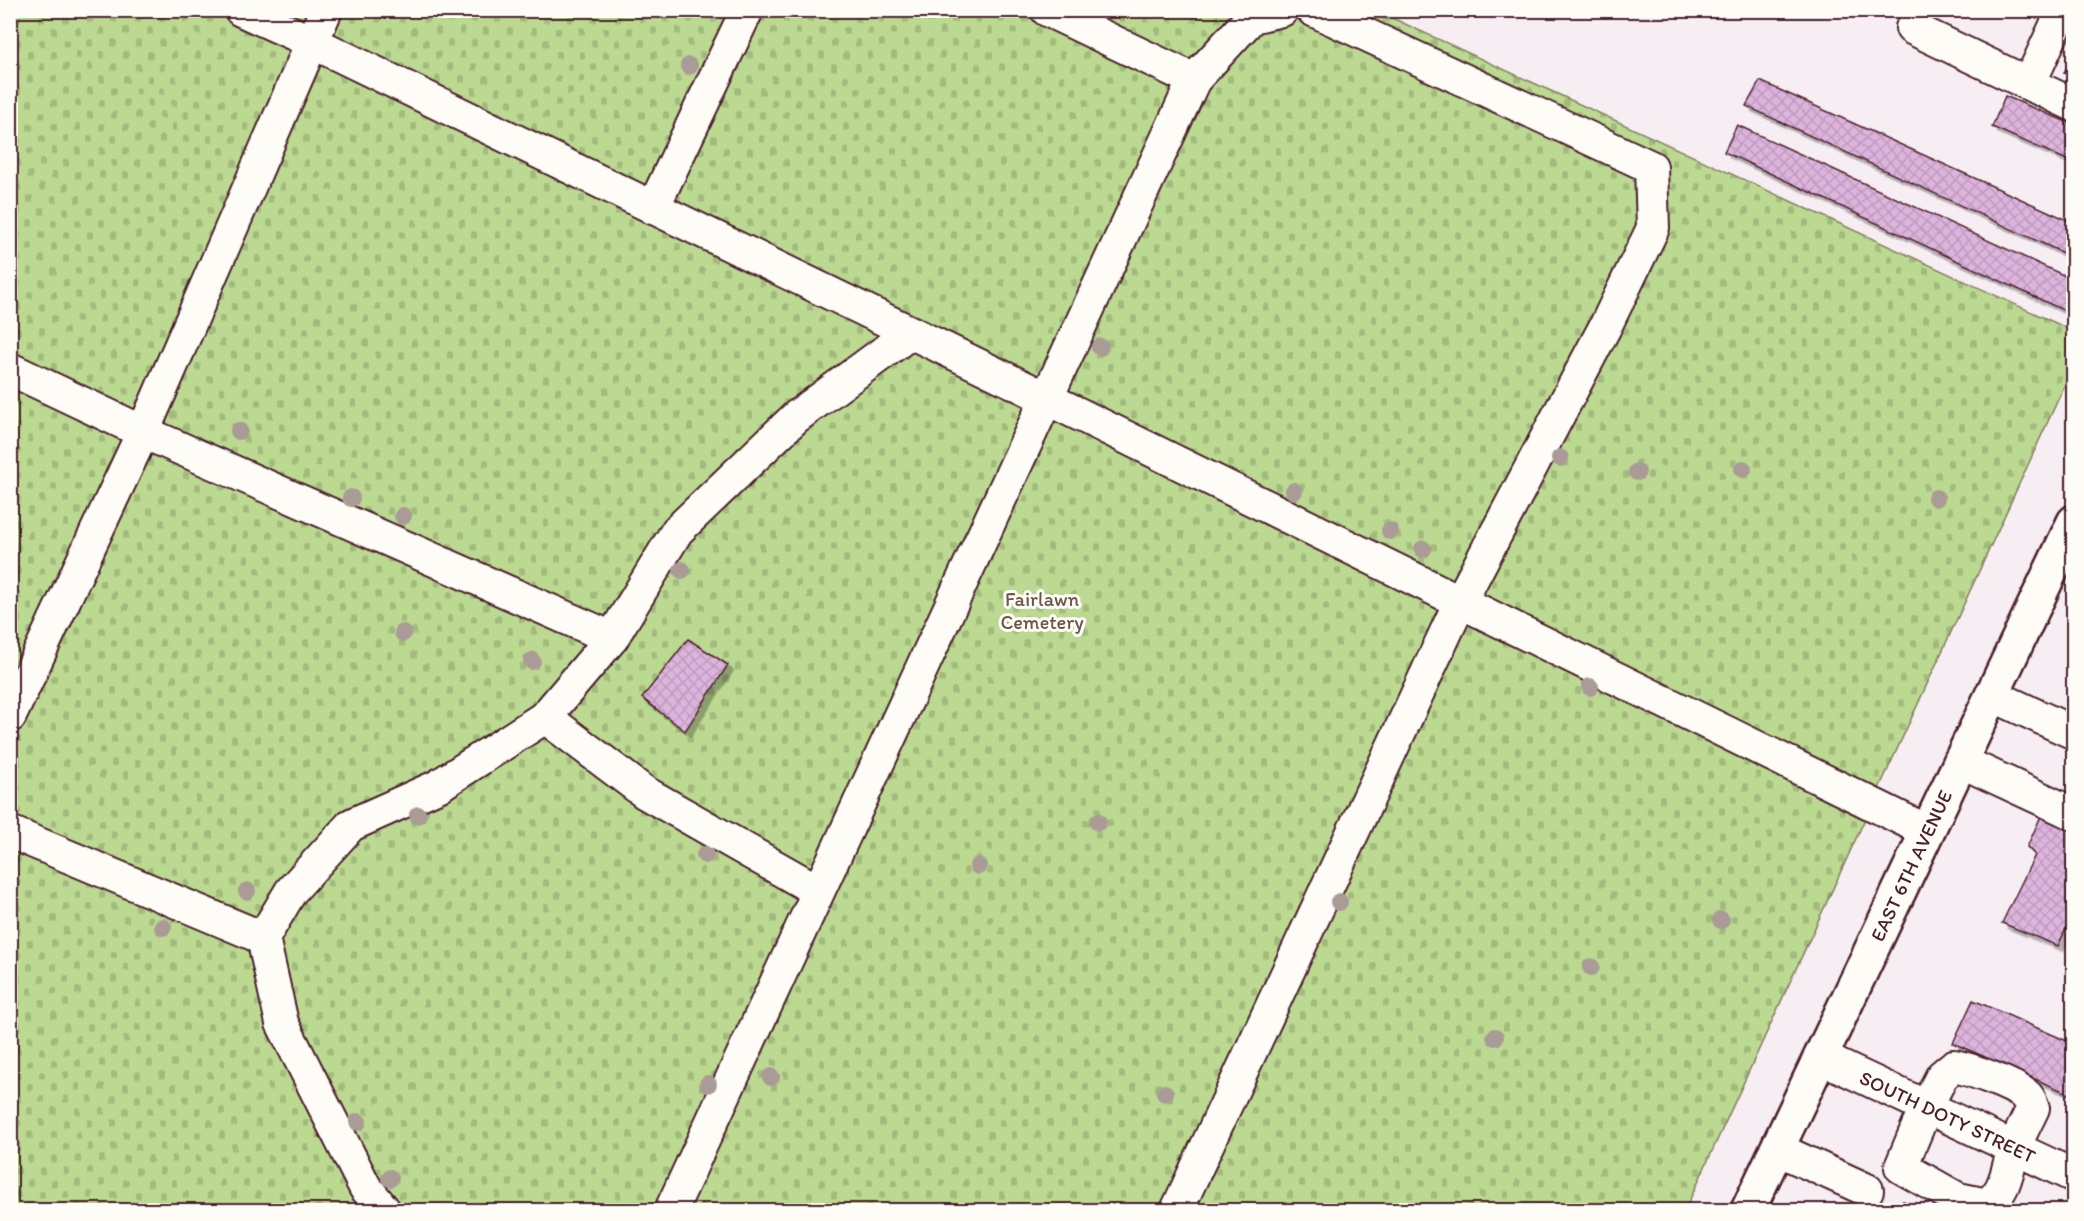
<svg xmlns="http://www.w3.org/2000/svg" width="2084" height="1221" font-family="Itim,sans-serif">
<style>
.cemetery{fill:url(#cemetery-stones);stroke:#837c5e;stroke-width:1.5}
.building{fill:url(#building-cross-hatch);stroke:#4a1f2b;stroke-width:1.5;filter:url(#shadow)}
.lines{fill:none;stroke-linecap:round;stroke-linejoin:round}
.minor-casing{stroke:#4a1f2b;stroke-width:36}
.major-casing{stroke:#4a1f2b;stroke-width:38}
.minor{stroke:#fdfcf7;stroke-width:32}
.major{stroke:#fdfcf7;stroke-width:33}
.tree{fill:#aa9b96}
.labels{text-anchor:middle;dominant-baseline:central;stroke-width:6;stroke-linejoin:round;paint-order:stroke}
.park-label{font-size:20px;fill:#6c574a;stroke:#fdfcf7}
.street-label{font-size:20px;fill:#4a1f2b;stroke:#fdfcf7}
</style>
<defs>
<pattern id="cemetery-stones" width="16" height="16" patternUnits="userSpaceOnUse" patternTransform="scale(1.5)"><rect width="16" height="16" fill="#bcd991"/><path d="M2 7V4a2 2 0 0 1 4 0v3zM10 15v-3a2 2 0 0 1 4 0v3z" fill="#a3ba7d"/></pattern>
<pattern id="building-cross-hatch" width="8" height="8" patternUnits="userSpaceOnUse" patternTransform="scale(1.5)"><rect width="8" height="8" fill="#dcb4dc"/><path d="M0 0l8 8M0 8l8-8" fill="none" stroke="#be9abd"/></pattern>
<filter id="shadow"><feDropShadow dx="5.5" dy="5.5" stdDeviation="0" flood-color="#0004"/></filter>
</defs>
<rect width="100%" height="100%" fill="#f6eef2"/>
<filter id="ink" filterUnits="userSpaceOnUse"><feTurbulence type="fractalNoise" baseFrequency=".0167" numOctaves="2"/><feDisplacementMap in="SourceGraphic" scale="12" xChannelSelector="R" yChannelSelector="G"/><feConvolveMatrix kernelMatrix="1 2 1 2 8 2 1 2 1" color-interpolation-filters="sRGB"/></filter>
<g filter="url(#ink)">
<!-- cemetery -->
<path class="cemetery" d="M10 11H1377L2073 331V367L1685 1210H11Z"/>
<!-- building -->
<g class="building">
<path d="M2074 52V77L2064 73Z"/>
<path d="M1760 81 2074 223V258L1746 106Z"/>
<path d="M2005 96 2074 125V163L1992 127Z"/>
<path d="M1737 125 2074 280V290L2065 311 1724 152Z"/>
<path d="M688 639 728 665 685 731 642 698Z"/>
<path d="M2042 814 2074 829V911L2058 946 2002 923 2035 855 2027 847Z"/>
<path d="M1973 1000 2074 1044V1096L1953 1043Z"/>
<path d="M1903 1201 1925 1210H1898Z"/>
</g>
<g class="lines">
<!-- minor casing -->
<g class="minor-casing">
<g id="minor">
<path d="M241 10 312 42 1046 398 1927 831"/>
<path d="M1047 10 1194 80"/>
<path d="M2063 10 2029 84 2074 105"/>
<path d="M1912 28 2029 84"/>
<path d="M653 208 747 10"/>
<path d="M10 369 143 432 612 638"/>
<path d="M1992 695 2074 733"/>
<path d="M10 716 143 432 326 10"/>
<path d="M545 717 644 792 818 891"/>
<path d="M1960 761 2074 814"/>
<path d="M10 832 263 938"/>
<path id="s1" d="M1820 1057 2074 1176"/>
<path d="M1954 1066C1973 1070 2011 1084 2026 1095 2030 1098 2031 1103 2033 1108 2027 1121 2020 1133 2015 1147 2006 1169 2008 1189 1987 1205L1958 1199 1901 1167 1926 1107 1942 1076Z"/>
<path d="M1777 1149 1867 1190"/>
<path d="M384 1210 365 1187 282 1023 263 938 291 891 351 825 438 786 545 717 612 638 677 531 796 417 910 333"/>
<path d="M671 1210 1194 80 1252 17 1282 10"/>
<path d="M1177 1210 1460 602 1605 327 1653 228 1651 167 1313 10"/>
</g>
</g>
<!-- major casing -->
<g class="major-casing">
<g id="major">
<path id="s2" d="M1748 1210 2074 522"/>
</g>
</g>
<!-- minor -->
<use href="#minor" class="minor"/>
<!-- major -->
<use href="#major" class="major"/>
</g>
<!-- trees -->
<g class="tree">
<circle cx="689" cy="66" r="9"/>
<circle cx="1100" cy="347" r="9"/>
<circle cx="239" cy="431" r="9"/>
<circle cx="1560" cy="458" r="9"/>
<circle cx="1743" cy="469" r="9"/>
<circle cx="1637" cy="472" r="9"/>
<circle cx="1294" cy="491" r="9"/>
<circle cx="351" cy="498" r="9"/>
<circle cx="1936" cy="498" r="9"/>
<circle cx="403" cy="516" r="9"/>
<circle cx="1390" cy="531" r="9"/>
<circle cx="1423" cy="549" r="9"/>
<circle cx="682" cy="570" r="9"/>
<circle cx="403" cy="633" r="9"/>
<circle cx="532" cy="661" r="9"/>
<circle cx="1590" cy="687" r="9"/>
<circle cx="418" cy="815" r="9"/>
<circle cx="1098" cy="822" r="9"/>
<circle cx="705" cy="855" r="9"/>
<circle cx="978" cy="866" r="9"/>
<circle cx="247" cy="891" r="9"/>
<circle cx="1339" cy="902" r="9"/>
<circle cx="1721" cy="920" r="9"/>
<circle cx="163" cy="927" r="9"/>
<circle cx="1591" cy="967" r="9"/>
<circle cx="1495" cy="1037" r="9"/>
<circle cx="771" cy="1077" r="9"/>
<circle cx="708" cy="1084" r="9"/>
<circle cx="1165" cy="1093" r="9"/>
<circle cx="358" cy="1122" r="9"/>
<circle cx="390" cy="1178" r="9"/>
</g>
</g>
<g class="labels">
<!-- park labels -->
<g class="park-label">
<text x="1042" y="599">Fairlawn<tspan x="1042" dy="23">Cemetery</tspan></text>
</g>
<!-- street labels -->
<g class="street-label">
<text stroke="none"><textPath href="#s2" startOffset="381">EAST 6TH AVENUE</textPath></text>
<text stroke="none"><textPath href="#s1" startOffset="141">SOUTH DOTY STREET</textPath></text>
</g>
</g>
<!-- margin -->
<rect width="2084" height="1221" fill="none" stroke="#fdfcf7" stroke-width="36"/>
<rect x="18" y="18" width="2048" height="1185" fill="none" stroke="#4a1f2b" stroke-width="2" filter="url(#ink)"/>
</svg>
